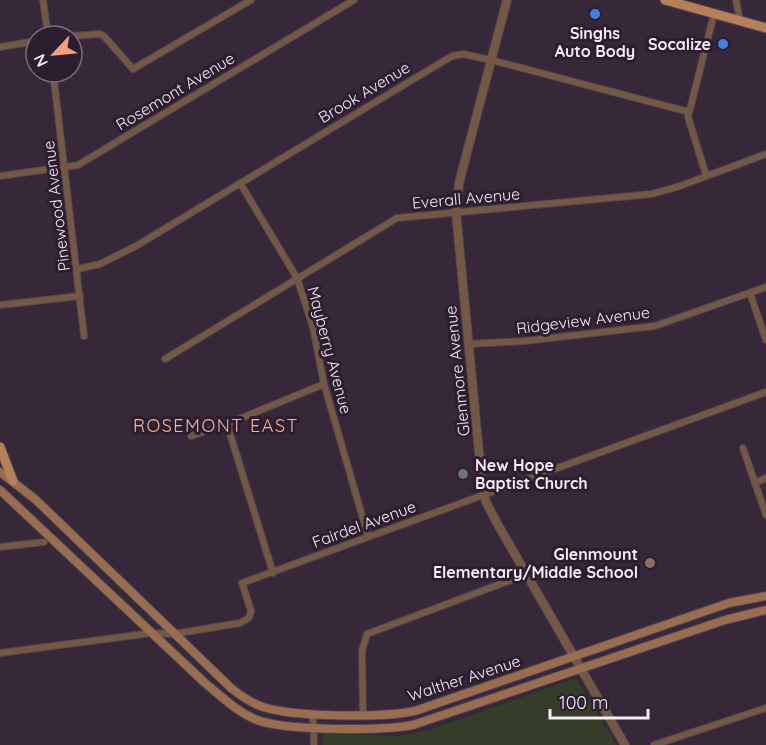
<svg xmlns="http://www.w3.org/2000/svg" width="766" height="745" font-family="Quicksand,sans-serif">
<style>
.green{fill:#353c2a}
.lines{fill:none;stroke-linecap:round;stroke-linejoin:round}
.minor-casing{stroke:#514353;stroke-width:8}
.tertiary-casing{stroke:#514353;stroke-width:10}
.secondary-casing{stroke:#514353;stroke-width:10}
.primary-casing{stroke:#514353;stroke-width:11}
.minor{stroke:#735845;stroke-width:6}
.tertiary{stroke:#735845;stroke-width:8}
.secondary{stroke:#996e50;stroke-width:8}
.primary{stroke:#b68058;stroke-width:9}
.shop-dot{fill:#3f7fe0;stroke:#2c1e2e;stroke-width:2}
.worship-dot{fill:#6b7280;stroke:#2c1e2e;stroke-width:2}
.education-dot{fill:#8d6e63;stroke:#2c1e2e;stroke-width:2}
.labels{text-anchor:middle;dominant-baseline:central;stroke-width:6;stroke-linejoin:round;paint-order:stroke}
.poi-label{font-size:16px;font-weight:bold;fill:#f5ebf6;stroke:#2c1e2e;text-anchor:end}
.street-label{font-size:16px;fill:#f5ebf6;stroke:#2c1e2e}
.neighbourhood-label{font-size:18px;letter-spacing:1.5px;fill:#f5b5a2;stroke:#2c1e2e}
</style>
<rect width="100%" height="100%" fill="#362838"/>
<!-- green -->
<path class="green" d="M576 678 617 745H322V735L324 733 398 736 429 730Z"/>
<g class="lines">
<!-- minor casing -->
<g class="minor-casing">
<g id="minor">
<path d="M43 0 48 36"/>
<path d="M736 0 740 21"/>
<path d="M72 36 99 34 104 36 133 69 251 0"/>
<path d="M0 47 36 41"/>
<path d="M53 72 84 336"/>
<path d="M706 175 688 117 714 14"/>
<path d="M0 176 78 165 354 0"/>
<path d="M240 183 297 278 313 327 324 384 368 536"/>
<path d="M78 269 100 264 136 246 452 56 463 54 491 60 689 112"/>
<path d="M750 293 766 340"/>
<path d="M0 305 80 296"/>
<path d="M469 344 525 341 655 326 766 287"/>
<path d="M165 359 397 218 652 194 680 186 766 154"/>
<path d="M227 424 273 573"/>
<path d="M191 436 227 424 324 384"/>
<path d="M743 448 766 515"/>
<path d="M755 483 766 478"/>
<path d="M0 547 44 542"/>
<path d="M0 653 152 633 173 634 240 623 249 618 251 611 242 583 766 392"/>
<path d="M310 714 313 720 314 745"/>
<path d="M363 714 362 651 367 634 527 574"/>
<path d="M654 745 766 708"/>
</g>
</g>
<!-- tertiary casing -->
<g class="tertiary-casing">
<path id="tertiary" d="M507 0 459 183 456 212 482 484 486 502 498 525 625 745"/>
</g>
<!-- secondary casing -->
<g class="secondary-casing">
<g id="secondary">
<path d="M0 472 35 499 231 688C241 696 251 703 263 707 294 717 382 718 415 711L729 603 766 596"/>
<path d="M0 490 205 683C221 696 237 712 257 720 287 731 381 731 413 725L725 620 766 610"/>
</g>
</g>
<!-- primary casing -->
<g class="primary-casing">
<g id="primary">
<path d="M665 0 766 28"/>
<path d="M0 447 13 481"/>
</g>
</g>
<!-- minor -->
<use href="#minor" class="minor"/>
<!-- tertiary -->
<use href="#tertiary" class="tertiary"/>
<!-- secondary -->
<use href="#secondary" class="secondary"/>
<!-- primary -->
<use href="#primary" class="primary"/>
</g>
<!-- markers -->
<g class="shop-dot">
<circle cx="595" cy="14" r="6"/>
<circle cx="723" cy="44" r="6"/>
</g>
<circle class="worship-dot" cx="463" cy="474" r="6"/>
<circle class="education-dot" cx="650" cy="563" r="6"/>
<g class="labels">
<!-- poi labels -->
<g class="poi-label">
<text x="595" y="33" text-anchor="middle">Singhs<tspan x="595" dy="18">Auto Body</tspan></text>
<text x="711" y="44">Socalize</text>
<text x="475" y="465" text-anchor="start">New Hope<tspan x="475" dy="18">Baptist Church</tspan></text>
<text x="638" y="554">Glenmount<tspan x="638" dy="18">Elementary/Middle School</tspan></text>
</g>
<!-- street labels -->
<g class="street-label">
<text transform="translate(175 91) rotate(-31)">Rosemont Avenue</text>
<text transform="translate(364 92) rotate(-31)">Brook Avenue</text>
<text transform="translate(466 198) rotate(-5)">Everall Avenue</text>
<text transform="translate(56 206) rotate(-97)">Pinewood Avenue</text>
<text transform="translate(583 320) rotate(-7)">Ridgeview Avenue</text>
<text transform="translate(330 350) rotate(75)">Mayberry Avenue</text>
<text transform="translate(457 371) rotate(-96)">Glenmore Avenue</text>
<text transform="translate(364 524) rotate(-20)">Fairdel Avenue</text>
<text transform="translate(464 678) rotate(-18)">Walther Avenue</text>
</g>
<!-- neighbourhood labels -->
<g class="neighbourhood-label">
<text x="216" y="425">ROSEMONT EAST</text>
</g>
</g>
<!-- north arrow -->
<g transform="translate(54 54) rotate(244)"><circle r="28" fill="#2c1e2e" stroke="#7c707e" stroke-width="1.5"/>
<path d="M0-4.5L10 22L0 15L-10 22Z" fill="#f39f85"/>
<text y="-9" font-size="16" font-weight="bold" text-anchor="middle" fill="#f5ebf6">N</text>
</g>
<!-- scale -->
<path d="M550 709v9h98v-9" fill="none" stroke="#f5ebf6" stroke-width="3"/>
<text x="559" y="709" font-size="18" fill="#f5ebf6" stroke="#2c1e2e" stroke-width="4.5" paint-order="stroke">100 m</text>
</svg>
